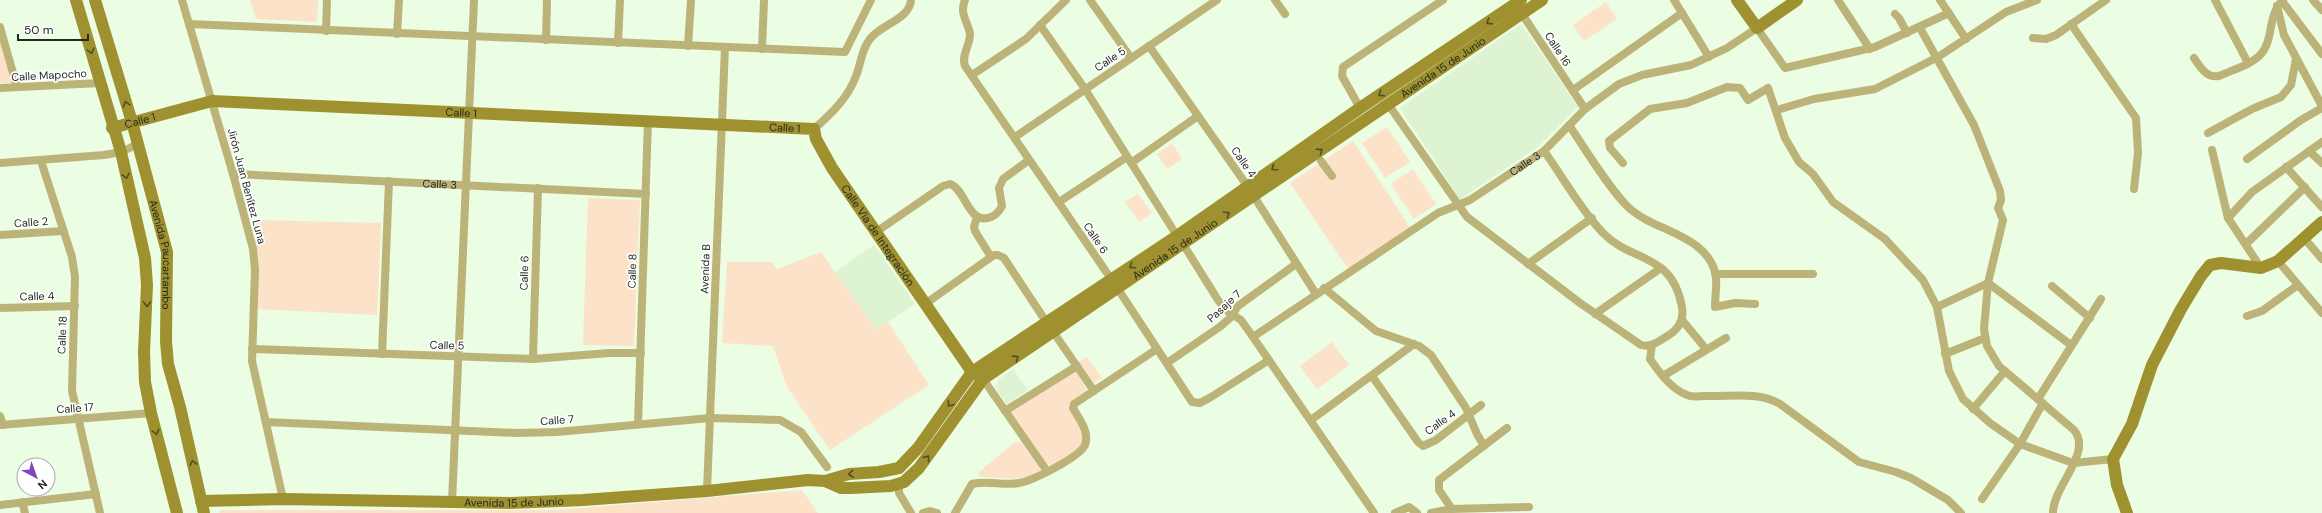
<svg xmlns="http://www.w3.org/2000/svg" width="2322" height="513" font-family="'DM Sans',sans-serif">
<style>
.built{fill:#ddf3d2}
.green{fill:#fbe2c9}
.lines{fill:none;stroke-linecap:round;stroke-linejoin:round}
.street{stroke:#bcb379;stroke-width:8}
.secondary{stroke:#a09130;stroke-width:12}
.oneway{stroke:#4f4e26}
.labels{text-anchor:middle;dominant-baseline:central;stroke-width:3.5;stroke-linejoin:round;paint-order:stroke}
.street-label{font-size:11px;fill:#232a20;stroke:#fff}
</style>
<rect width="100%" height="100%" fill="#ebfde2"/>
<!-- built -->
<g class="built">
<path d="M1521 24 1578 107 1538 147 1460 199 1400 108Z"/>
<path d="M874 245 915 304 876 330 835 272Z"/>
<path d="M1013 369 1028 390 1007 404 995 387 999 379Z"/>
</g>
<!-- green -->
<g class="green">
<path d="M250 0H318L317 22 256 19Z"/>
<path d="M1606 2 1617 19 1584 41 1573 25Z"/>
<path d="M0 36 12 83H0Z"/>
<path d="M1387 127 1410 162 1385 178 1362 143Z"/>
<path d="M1353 141 1412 230 1349 270 1290 183Z"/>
<path d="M1172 143 1182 159 1167 169 1157 154Z"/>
<path d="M1413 169 1436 204 1414 219 1391 184Z"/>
<path d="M1138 194 1152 213 1139 222 1125 202Z"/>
<path d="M588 198 640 200 634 346 583 345Z"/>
<path d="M251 220 381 223 377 315 257 309 255 241Z"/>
<path d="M821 252 876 330 888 322 929 385 830 450 787 387 773 346 722 343 727 262H772L777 269Z"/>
<path d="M1332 342 1349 365 1317 389 1300 366Z"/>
<path d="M1087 357 1102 378 1094 383 1079 362Z"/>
<path d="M1075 371 1088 392 1068 405C1079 422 1087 429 1080 450L1054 466 1044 463 1011 414 1012 411Z"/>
<path d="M1021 442 1041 469C1033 483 995 477 981 477L978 473 1014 443Z"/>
<path d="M802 490 818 513H219L220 510H557Z"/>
</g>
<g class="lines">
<!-- street -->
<g class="street">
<path d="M182 0 233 174 253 249 255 270 252 361 283 499"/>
<path d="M965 0C959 14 968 21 970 34 970 46 961 55 965 66L1118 289 1192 402 1200 403 1211 397 1269 360"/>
<path d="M1090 0 1131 58"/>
<path d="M1275 0 1285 14"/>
<path d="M1674 0 1709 57"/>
<path d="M1838 0 1870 49"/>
<path d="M1940 0 1966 39"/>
<path d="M2215 0 2248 63"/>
<path d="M2313 0 2322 10"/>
<path d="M2282 1 2322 54"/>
<path d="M2277 6 2284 35 2322 106"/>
<path d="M1520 11 1585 109"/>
<path d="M1895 14 1899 18 1907 33"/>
<path d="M189 24 845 52 871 0"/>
<path d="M2071 24 2136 118 2138 153 2134 189"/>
<path d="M1040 25 1085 89 1177 236"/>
<path d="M0 27 17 87"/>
<path d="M1920 28 1974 125 2000 191 2001 200 1998 208 2003 220 1988 283 1984 329 1987 346 1999 366 2074 430C2093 453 2053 486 2053 513"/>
<path d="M326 31 327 0"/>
<path d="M397 34 399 0"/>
<path d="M2033 38 2046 39 2056 35 2106 0"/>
<path d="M546 40 547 0"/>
<path d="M618 43 620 0"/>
<path d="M688 46 691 0"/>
<path d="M1149 46 1248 187 1316 294"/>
<path d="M762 49 764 0"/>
<path d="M2194 58C2201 68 2206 78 2219 76 2232 70 2251 65 2261 54 2274 40 2267 15 2283 0"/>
<path d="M972 75 1026 39 1066 0"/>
<path d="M0 88 100 83"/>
<path d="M1573 90 1682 13"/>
<path d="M1388 104 1467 217 1580 303 1641 345C1652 348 1660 340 1669 335 1680 328 1684 319 1682 307 1672 252 1632 263 1603 233 1580 209 1563 177 1544 151"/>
<path d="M1360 108 1342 76 1343 67 1443 0"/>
<path d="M1777 110 1814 99 1875 89 1938 57 2006 12 2037 0"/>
<path d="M1569 125C1586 150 1608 187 1628 207 1654 232 1708 234 1716 276 1717 286 1715 297 1715 307L1735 303 1755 304"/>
<path d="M814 129C831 114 848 98 856 76 861 64 861 50 870 39 880 25 910 19 911 0"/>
<path d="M2208 133 2252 109 2281 97 2291 85 2296 59"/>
<path d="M1015 137 1217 0"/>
<path d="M2212 150 2228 218 2261 268"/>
<path d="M2309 151 2322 163"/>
<path d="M2247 159 2301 120 2322 108"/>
<path d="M41 161 72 257 75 277 72 391 100 513"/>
<path d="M1321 161 1332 176"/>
<path d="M0 163 104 155 121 152 138 144"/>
<path d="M1131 163 1198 116"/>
<path d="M1623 163 1610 148 1609 141 1650 109 1687 103 1727 87 1740 88 1748 100 1768 88 1785 138 1799 162 1813 174 1833 202 1885 239 1923 280 1937 307 1949 371 1963 399 1990 423 2020 444 2073 463 2113 459"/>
<path d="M2286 167 2322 207"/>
<path id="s1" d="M233 174 646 194"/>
<path d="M1059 202 1127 157"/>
<path d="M977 217 974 227 975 231 991 257"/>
<path d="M2228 218 2252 192 2322 142"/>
<path d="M876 232 943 186 950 184C966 189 968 226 991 217 996 215 999 212 1002 206L999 188 1003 179 1029 160"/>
<path d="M0 235 63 231"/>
<path d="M2304 238 2322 259"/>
<path d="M1183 244 1218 300 1227 311 1241 320 1253 337 1374 513"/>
<path d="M2246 244 2305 187"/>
<path d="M2278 261 2322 313"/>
<path d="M1528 264 1592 218"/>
<path d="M1715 274H1813"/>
<path d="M1988 283 2071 345"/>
<path d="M2052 286 2090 318"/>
<path d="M1324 288 1376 331 1419 346 1431 355 1466 408 1477 434 1484 446"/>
<path d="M925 304 994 255H998L1004 258 1047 323"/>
<path d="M1937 307 1988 283"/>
<path d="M0 308 75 306"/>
<path d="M1595 314 1661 268"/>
<path d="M2247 316 2262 311 2298 285"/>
<path d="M1682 320 1706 349"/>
<path d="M1054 333 1094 391"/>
<path id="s2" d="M1253 337 1438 213 1470 200 1544 151 1585 109 1619 84 1642 75 1691 65 1727 48 1757 28 1785 68 1875 47 1949 13"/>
<path d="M1652 345 1650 359C1659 372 1671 389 1687 395 1693 398 1698 396 1705 396 1730 397 1757 391 1780 404L1859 462 1896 472 1911 478 1948 500 1961 513"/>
<path d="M252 349 533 359 609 353H641"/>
<path d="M382 354 389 181"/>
<path d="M1945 354 1985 338"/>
<path d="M533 359 538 188"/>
<path d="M1167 363 1221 326 1230 318 1238 306 1296 264"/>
<path d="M1372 376 1418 442 1423 446 1436 440 1481 405"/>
<path d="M1663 376 1726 338"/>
<path d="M983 379 1047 471"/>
<path d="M2038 399 2101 299"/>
<path d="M1973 409 2005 371"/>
<path d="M1005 411 1077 366"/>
<path d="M0 416 3 425"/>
<path d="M1311 420 1414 344"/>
<path d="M266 422 517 433 557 432 710 418 780 420 801 432 827 467"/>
<path d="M638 424 648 120"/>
<path d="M0 425 151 413"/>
<path d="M899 485V493L911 513"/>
<path d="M707 491 725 47"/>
<path d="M1982 499 2020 444 2043 403"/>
<path d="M22 502 25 513"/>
<path d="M452 502 474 0"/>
<path d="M0 505 96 494"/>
<path d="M1452 509 1439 490V480L1507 428"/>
<path d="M923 513 930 511 937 513"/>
<path d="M955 513 972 484C988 480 1004 486 1019 483 1032 481 1080 457 1085 445 1090 432 1079 419 1073 408L1074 404 1157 349"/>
<path d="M1395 513 1409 507 1417 513"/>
<path d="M1431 513 1452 509 1529 507"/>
</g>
<!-- secondary -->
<g class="secondary">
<path d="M76 0 121 152 145 258 147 285 144 352 145 382 151 413 177 513"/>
<path id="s3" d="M95 0 132 122 167 252 166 341 168 364 180 407 204 513"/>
<path d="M1737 0 1757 28 1797 0"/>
<path id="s4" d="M112 128 212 101 814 129 816 139 832 168 972 372 983 379"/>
<path d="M825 481 849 474 879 472 899 468 918 448 972 372 1177 236 1360 108 1521 0"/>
<path id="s5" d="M201 501 283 499 510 503 583 500 707 491 808 480 825 481 841 488H851L891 486 904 482 919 468 983 379 1542 0"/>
<path d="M2127 513 2117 485 2113 459 2132 424 2152 365 2181 309 2201 276 2210 265 2221 263 2261 268 2278 261 2322 222"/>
</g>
</g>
<!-- one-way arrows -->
<defs><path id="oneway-chevron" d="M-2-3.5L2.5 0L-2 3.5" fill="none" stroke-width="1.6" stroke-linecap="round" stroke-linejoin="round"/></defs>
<g class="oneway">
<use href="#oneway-chevron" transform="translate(1489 22) rotate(146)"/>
<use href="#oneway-chevron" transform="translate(91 51) rotate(74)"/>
<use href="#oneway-chevron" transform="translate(1381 94) rotate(146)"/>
<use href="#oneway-chevron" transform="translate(126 104) rotate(-107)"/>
<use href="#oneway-chevron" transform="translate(1320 151) rotate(-34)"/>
<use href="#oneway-chevron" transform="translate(1274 168) rotate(145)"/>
<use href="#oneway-chevron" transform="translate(126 176) rotate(78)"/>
<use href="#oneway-chevron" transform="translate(1227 214) rotate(-34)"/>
<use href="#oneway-chevron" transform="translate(1132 266) rotate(146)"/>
<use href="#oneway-chevron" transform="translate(147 304) rotate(90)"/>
<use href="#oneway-chevron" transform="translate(1016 358) rotate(-33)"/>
<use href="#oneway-chevron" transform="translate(950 404) rotate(126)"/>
<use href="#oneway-chevron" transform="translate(156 432) rotate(75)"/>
<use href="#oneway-chevron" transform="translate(927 458) rotate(-53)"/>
<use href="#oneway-chevron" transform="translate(193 463) rotate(-103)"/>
<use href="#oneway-chevron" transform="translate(851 474) rotate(174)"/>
</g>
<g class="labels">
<!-- street labels -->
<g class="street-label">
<text transform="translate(1558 49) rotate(57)">Calle 16</text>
<text transform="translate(1110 59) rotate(-34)">Calle 5</text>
<text stroke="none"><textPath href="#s5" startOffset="1392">Avenida 15 de Junio</textPath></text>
<text transform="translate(49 75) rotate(-3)">Calle Mapocho</text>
<text stroke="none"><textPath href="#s4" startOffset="353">Calle 1</textPath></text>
<text stroke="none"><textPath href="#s4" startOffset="29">Calle 1</textPath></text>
<text stroke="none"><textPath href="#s4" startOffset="677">Calle 1</textPath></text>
<text transform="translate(1244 162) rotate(55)">Calle 4</text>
<text stroke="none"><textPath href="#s2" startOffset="323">Calle 3</textPath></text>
<text stroke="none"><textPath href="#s1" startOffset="207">Calle 3</textPath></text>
<text transform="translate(247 186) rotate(75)">Jirón Juan Benítez Luna</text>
<text transform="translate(31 222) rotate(-4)">Calle 2</text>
<text stroke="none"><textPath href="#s4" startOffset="831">Calle Vía de Integración</textPath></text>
<text transform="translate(1096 238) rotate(56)">Calle 6</text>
<text stroke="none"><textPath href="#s5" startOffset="1068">Avenida 15 de Junio</textPath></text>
<text stroke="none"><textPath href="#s3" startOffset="264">Avenida Paucartambo</textPath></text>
<text transform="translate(705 269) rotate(-88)">Avenida B</text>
<text transform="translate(632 271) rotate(-88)">Calle 8</text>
<text transform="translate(524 273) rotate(-88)">Calle 6</text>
<text transform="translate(37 296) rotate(-2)">Calle 4</text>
<text transform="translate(1224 306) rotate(-43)">Pasaje 7</text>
<text transform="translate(62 335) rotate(-88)">Calle 18</text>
<text transform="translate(447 345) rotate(2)">Calle 5</text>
<text transform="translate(75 408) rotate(-4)">Calle 17</text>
<text transform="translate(557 420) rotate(-4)">Calle 7</text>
<text transform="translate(1440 422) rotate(-36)">Calle 4</text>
<text stroke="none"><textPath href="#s5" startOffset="313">Avenida 15 de Junio</textPath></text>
</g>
</g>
<!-- north arrow -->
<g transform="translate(36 477) rotate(139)"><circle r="19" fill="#ffffff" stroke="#a7aaa6"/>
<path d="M0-3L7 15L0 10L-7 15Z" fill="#8345bb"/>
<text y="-6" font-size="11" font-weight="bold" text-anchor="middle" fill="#232a20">N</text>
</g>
<!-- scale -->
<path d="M18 34v6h70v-6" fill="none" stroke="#232a20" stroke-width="2"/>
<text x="24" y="34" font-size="12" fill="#232a20" stroke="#ffffff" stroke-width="3" paint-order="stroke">50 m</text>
</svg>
